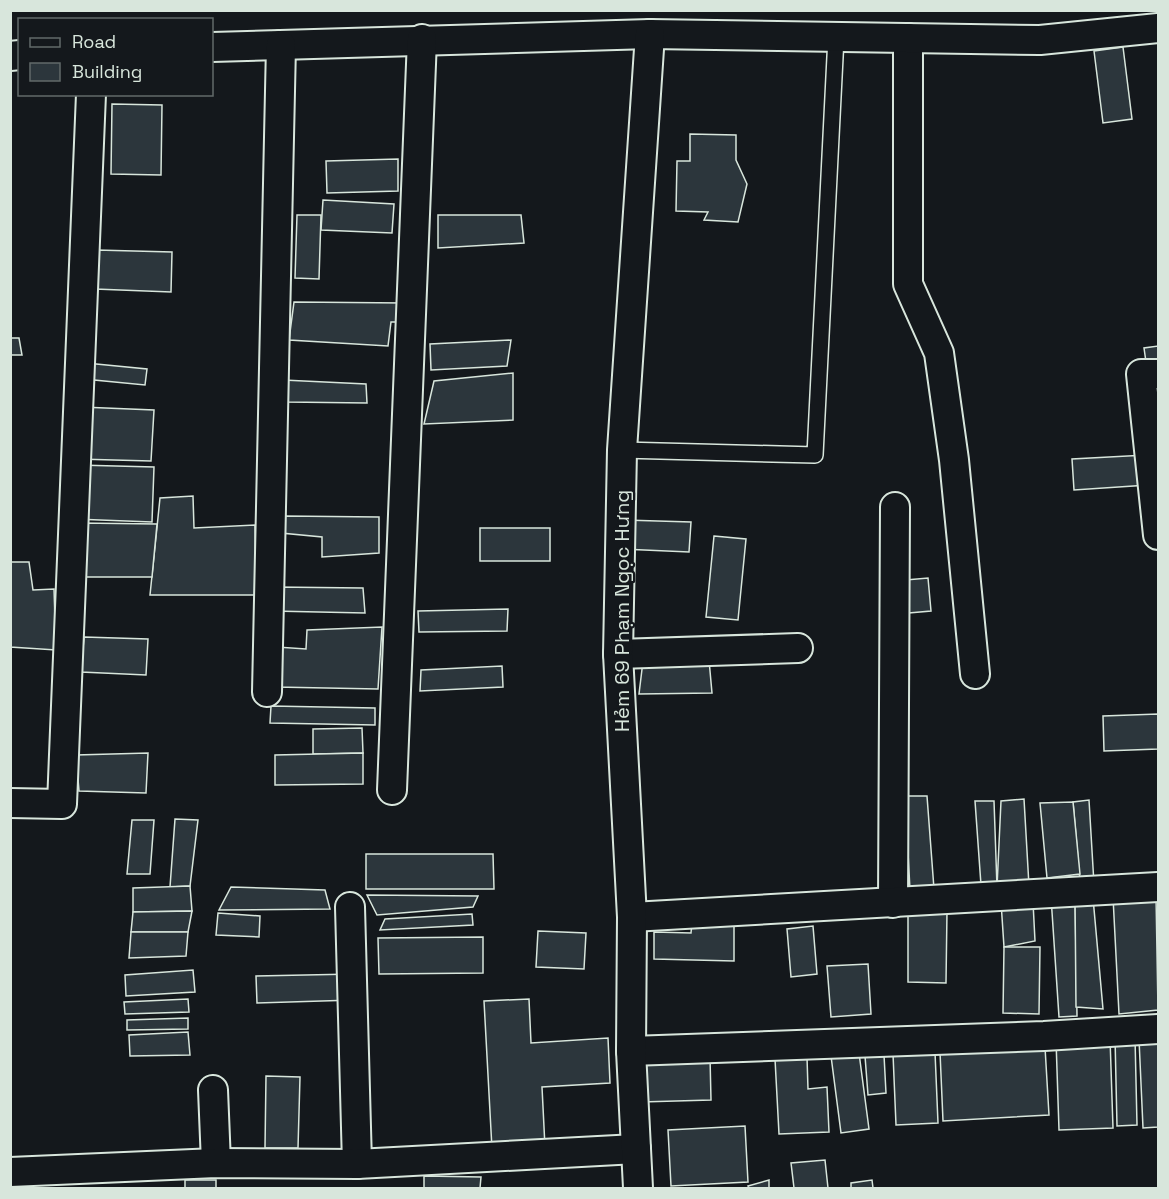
<svg xmlns="http://www.w3.org/2000/svg" width="1169" height="1199" font-family="'Space Grotesk',sans-serif">
<style>
.building{fill:#2c363c;stroke:#d8e6dc;stroke-width:1.5}
.lines{fill:none;stroke-linecap:round;stroke-linejoin:round}
.lane-casing{stroke:#d8e6dc;stroke-width:18}
.street-casing{stroke:#d8e6dc;stroke-width:32}
.lane{stroke:#14181c;stroke-width:15}
.street{stroke:#14181c;stroke-width:28}
.labels{text-anchor:middle;dominant-baseline:central;stroke-width:4.5;stroke-linejoin:round;paint-order:stroke}
.street-label{font-size:20px;fill:#d8e6dc;stroke:#14181c}
</style>
<rect width="100%" height="100%" fill="#14181c"/>
<!-- building -->
<g class="building">
<path d="M1123 47 1132 119 1103 123 1094 51Z"/>
<path d="M112 104 162 105 161 175 111 174Z"/>
<path d="M690 134 736 135V160L747 184 738 222 704 220 708 212 676 211 677 161H690Z"/>
<path d="M398 159V191L327 193 326 161Z"/>
<path d="M323 200 394 204 392 233 321 230Z"/>
<path d="M297 215H321L319 279 295 278Z"/>
<path d="M438 215H521L524 243 438 248Z"/>
<path d="M96 250 172 252 171 292 95 289Z"/>
<path d="M294 302 405 303 402 322H391L388 346 289 340Z"/>
<path d="M10 338H19L22 355H10Z"/>
<path d="M511 340 507 366 431 370 430 344Z"/>
<path d="M1158 346V368L1147 369 1144 348Z"/>
<path d="M86 363 147 369 145 385 84 379Z"/>
<path d="M513 373V420L424 424 434 381Z"/>
<path d="M283 380 366 384 367 403 286 402Z"/>
<path d="M81 407 154 410 151 461 77 459Z"/>
<path d="M1146 455 1148 485 1074 490 1072 459Z"/>
<path d="M77 465 154 467 152 522 74 519Z"/>
<path d="M193 496 194 528 255 525 256 595H150L160 498Z"/>
<path d="M284 516 379 517V553L322 557V537L281 533Z"/>
<path d="M624 520 691 522 689 552 622 549Z"/>
<path d="M79 523 157 524 152 577H77Z"/>
<rect x="480" y="528" width="70" height="33"/>
<path d="M714 536 746 539 738 620 706 617Z"/>
<path d="M10 562H29L33 590 54 589 56 650 10 647Z"/>
<path d="M928 578 931 611 886 615 883 582Z"/>
<path d="M274 587 363 588 365 613 272 611Z"/>
<path d="M508 609 507 631 419 632 418 611Z"/>
<path d="M382 627 378 689 275 687 277 647 306 649 307 630Z"/>
<path d="M84 637 148 639 146 675 81 672Z"/>
<path d="M709 660 712 693 639 694 643 661Z"/>
<path d="M502 666 503 687 420 691 421 670Z"/>
<path d="M271 706 375 708V725L270 723Z"/>
<path d="M1158 714V749L1104 751 1103 716Z"/>
<path d="M362 728 363 753 313 754V729Z"/>
<path d="M148 753 146 793 79 791 76 755Z"/>
<path d="M363 753V784L275 785V755Z"/>
<path d="M905 796H927L934 889 910 890Z"/>
<path d="M1024 799 1029 886 997 887 1001 801Z"/>
<path d="M1089 800 1094 884 1080 881 1073 802Z"/>
<path d="M975 801H994L997 887 981 885Z"/>
<path d="M1073 802 1080 874 1047 878 1040 803Z"/>
<path d="M175 819 198 820 190 886 170 887Z"/>
<path d="M132 820H154L150 874H127Z"/>
<path d="M366 854H493L494 889H366Z"/>
<path d="M190 886 192 911 133 912V888Z"/>
<path d="M231 887 325 890 330 909 219 910Z"/>
<path d="M367 895 478 896 473 907 377 915Z"/>
<path d="M1075 896 1077 1016 1059 1017 1051 897Z"/>
<path d="M1075 896 1093 898 1103 1009 1076 1007Z"/>
<path d="M1156 896 1158 1010 1119 1014 1113 897Z"/>
<path d="M1001 902H1033L1035 941 1004 947Z"/>
<path d="M192 911 188 932H131L133 912Z"/>
<path d="M908 911H947L946 983 908 982Z"/>
<path d="M218 913 260 916 259 937 216 935Z"/>
<path d="M472 914 473 925 380 930 385 919Z"/>
<path d="M692 922 734 923V961L654 959V932L691 933Z"/>
<path d="M813 926 817 974 791 977 787 929Z"/>
<path d="M538 931 586 933 584 969 536 967Z"/>
<path d="M131 932H188L186 956 129 958Z"/>
<path d="M483 937V973L379 974 378 938Z"/>
<path d="M1004 947H1040L1039 1014 1003 1013Z"/>
<path d="M868 964 871 1014 831 1017 827 966Z"/>
<path d="M193 970 195 992 126 996 125 975Z"/>
<path d="M354 974V1000L257 1003 256 976Z"/>
<path d="M188 999 189 1012 125 1014 124 1002Z"/>
<path d="M529 999 531 1043 608 1038 610 1083 542 1087 545 1147 492 1149 484 1001Z"/>
<path d="M188 1018V1029L127 1030V1020Z"/>
<path d="M188 1032 190 1055 130 1056 129 1035Z"/>
<path d="M1115 1037H1135L1137 1125 1117 1126Z"/>
<path d="M1110 1038 1113 1128 1059 1130 1056 1040Z"/>
<path d="M1158 1038V1127L1143 1128 1139 1039Z"/>
<path d="M1045 1047 1049 1115 943 1121 940 1052Z"/>
<path d="M935 1052 938 1123 896 1125 893 1054Z"/>
<path d="M859 1053 869 1129 841 1133 831 1056Z"/>
<path d="M884 1055 886 1093 868 1095 865 1056Z"/>
<path d="M710 1057 711 1100 641 1102 640 1058Z"/>
<path d="M807 1057 808 1089 827 1087 829 1132 779 1134 775 1059Z"/>
<path d="M266 1076 300 1077 298 1148H265Z"/>
<path d="M745 1126 748 1182 671 1186 668 1130Z"/>
<path d="M825 1160 828 1188H794L791 1163Z"/>
<path d="M424 1176 481 1177 480 1188H424Z"/>
<rect x="185" y="1180" width="31" height="8"/>
<path d="M769 1180V1188H749L748 1186Z"/>
<path d="M872 1180 873 1188H851V1183Z"/>
</g>
<g class="lines">
<!-- lane casing -->
<g class="lane-casing">
<path id="lane" d="M622 450 815 455 836 37"/>
</g>
<!-- street casing -->
<g class="street-casing">
<g id="street">
<path d="M908 38V284L939 353 954 460 975 674"/>
<path d="M212 47 650 34 1040 40 1158 28"/>
<path d="M10 56 20 55"/>
<path d="M1158 374H1141L1158 535"/>
<path d="M618 654 798 648"/>
<path d="M267 692 281 45"/>
<path d="M392 790 422 39"/>
<path d="M10 803 62 804 91 94"/>
<path d="M893 903 895 507"/>
<path d="M350 907 357 1164"/>
<path d="M632 917 1158 887"/>
<path d="M631 1051 1044 1036 1158 1029"/>
<path d="M213 1090 216 1163"/>
<path d="M10 1172 216 1163 357 1164 636 1149"/>
<path d="M638 1188 631 1051 632 917 618 654 622 450 650 34"/>
</g>
</g>
<!-- lane -->
<use href="#lane" class="lane"/>
<!-- street -->
<use href="#street" class="street"/>
</g>
<g class="labels">
<!-- street labels -->
<g class="street-label">
<text transform="translate(622 611) rotate(-90)">Hẻm 69 Phạm Ngọc Hưng</text>
</g>
</g>
<!-- border -->
<rect width="1169" height="1199" fill="none" stroke="#d8e6dc" stroke-width="24"/>
<!-- legend -->
<rect x="18" y="18" width="195" height="78" fill="#14181c" stroke="#626a69" stroke-width="1.5"/>
<rect x="30" y="38" width="30" height="9" fill="#14181c" stroke="#626a69" stroke-width="1.5"/>
<text x="72" y="48" font-size="18" fill="#d8e6dc">Road</text>
<rect x="30" y="63" width="30" height="18" fill="#2c363c" stroke="#626a69" stroke-width="1.5"/>
<text x="72" y="78" font-size="18" fill="#d8e6dc">Building</text>
</svg>
